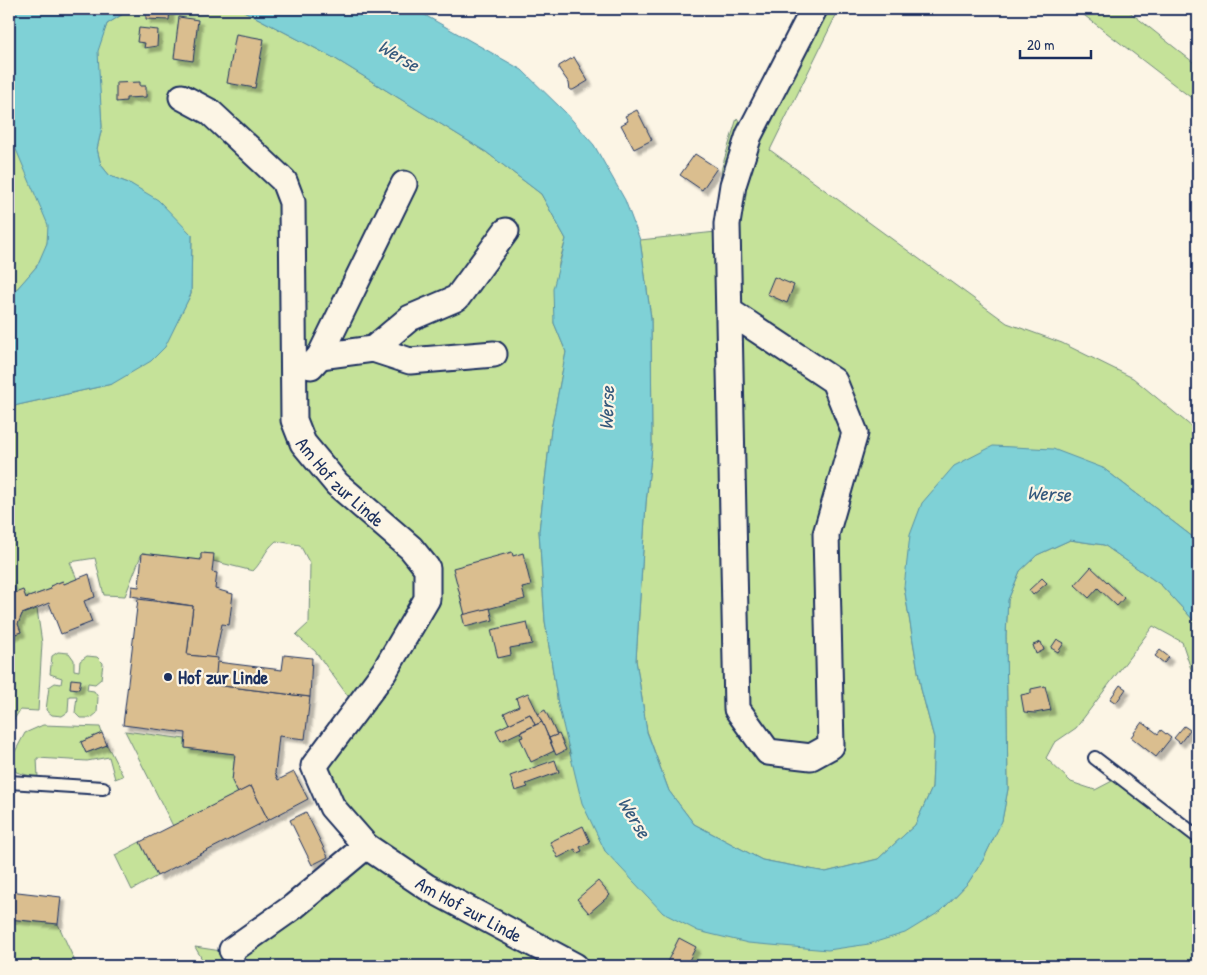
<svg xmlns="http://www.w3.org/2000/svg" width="1207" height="975" font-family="'Patrick Hand',sans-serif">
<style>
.green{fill:#c5e299;stroke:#70887c}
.water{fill:#7fd1d6;stroke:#5790a6}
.building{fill:#dabe8f;stroke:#1b2f5e;filter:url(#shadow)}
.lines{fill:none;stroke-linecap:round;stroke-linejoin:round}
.service-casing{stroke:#1b2f5e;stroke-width:16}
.minor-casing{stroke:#1b2f5e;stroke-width:29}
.service{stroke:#fcf5e5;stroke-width:12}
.minor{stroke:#fcf5e5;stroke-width:25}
.poi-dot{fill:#1b2f5e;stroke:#fcf5e5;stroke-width:2}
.labels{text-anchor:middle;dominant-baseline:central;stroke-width:4.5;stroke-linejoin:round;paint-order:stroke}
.street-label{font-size:19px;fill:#1b2f5e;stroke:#fcf5e5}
.poi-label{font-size:19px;font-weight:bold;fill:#1b2f5e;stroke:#fcf5e5;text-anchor:start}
.water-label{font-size:20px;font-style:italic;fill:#34587c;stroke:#fcf5e5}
</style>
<defs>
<filter id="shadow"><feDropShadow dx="4.5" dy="4.5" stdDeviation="1" flood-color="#0004"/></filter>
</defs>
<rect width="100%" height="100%" fill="#fcf5e5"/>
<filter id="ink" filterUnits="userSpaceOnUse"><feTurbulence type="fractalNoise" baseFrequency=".02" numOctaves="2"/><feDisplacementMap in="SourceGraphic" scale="10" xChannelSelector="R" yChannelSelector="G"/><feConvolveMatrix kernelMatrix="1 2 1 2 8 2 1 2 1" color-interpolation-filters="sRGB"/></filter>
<g filter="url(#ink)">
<!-- green -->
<g class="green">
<path d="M131 9H240L334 58 486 152 541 194 566 239 559 263 554 323 566 352 551 430 539 531 545 621 558 704 605 851 941 911 968 883 983 860 1002 820 1008 789 1006 635 1008 600 1020 571 1037 555 1070 540 1104 545 1161 585 1198 625V690L1182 642 1153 626 1076 728 1054 743 1046 758 1071 782 1095 790 1116 779 1198 844V966H206L195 947 241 954 305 915 366 846 314 766 356 707 315 651 296 635 309 623 310 564 300 545 276 541C263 552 264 560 253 571L213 561V554L201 553V560L142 553 125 596 104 595 95 558 70 562 77 579 64 584 62 581 51 586V589L26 598 23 591 15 593 9 577V407L112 384 178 319 191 294 192 235 131 184 110 176 101 165 97 149 102 127 97 51 107 24Z"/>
<path d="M822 9H839L770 150 1007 323 1062 343 1133 378 1198 432V541L1103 468 904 587 921 689 934 738 932 788 915 825 878 859 826 872 762 860 694 824 669 791 647 731 636 660 646 503 652 447 651 318 640 240 716 232 722 167 737 118 749 135Z"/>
<path d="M1076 9H1126L1198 66V103Z"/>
<path d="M9 114C12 155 37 185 48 223 52 239 41 262 31 273 24 281 18 290 9 294Z"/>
<path d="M37 609 42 643 38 711 20 710 9 727V636L21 632 18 624 22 614Z"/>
<path d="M58 652 69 653 74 660V670L79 671 80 661 87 656 97 657 103 663 101 679 95 684 88 683 87 690 94 691 98 697 97 713 91 718H80L75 713 77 696H69L68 712 62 716 52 715 46 710 49 687 55 683 61 684 62 678 50 674 52 656Z"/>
<path d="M43 725 100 727 102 733 81 742 86 753 107 745 123 776 115 779 109 757 87 761 37 758 38 778 16 772 10 761 25 733Z"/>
<path d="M125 731 185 739V748L235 754 232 781 238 793 173 826Z"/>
<path d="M140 842 157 876 132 890 115 855Z"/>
<path d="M9 919 58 924 77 966H9Z"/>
</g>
<!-- water -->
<g class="water">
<path d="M9 9H131L107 24 98 51 102 127 97 149 101 165 110 176 131 184 158 200 192 235 191 294 165 347 151 361 112 384 9 407V294L15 291 37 266 47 243 48 225 15 147 10 129Z"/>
<path d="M240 9H414L522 70 566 113 594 145 625 200 640 240 651 318 652 447 646 503 636 660 647 732 669 791 694 824 762 860 826 872 878 859 915 825 932 788 934 738 921 689 904 587 910 535 922 503 954 466 993 446 1053 449 1103 468 1198 541V625L1161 585 1104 545 1070 540 1037 555 1020 571 1008 600 1006 635 1008 789 1002 821 983 860 968 883 941 911 905 933 869 944 828 950 748 943 698 931 663 913 605 851 582 803 558 704 545 621 539 531 551 430 566 352 554 323 553 289 566 239 541 194 486 152 334 58Z"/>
</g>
<!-- building -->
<g class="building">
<path d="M146 9H170L169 20 146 19Z"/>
<path d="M179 17 198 20 193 61 174 58Z"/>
<path d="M139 28 158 30 157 46 144 48 145 43 137 42Z"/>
<path d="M236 34 264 39 255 88 227 83Z"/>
<path d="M574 57 588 81 573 90H570L569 83 559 69V66Z"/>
<path d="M140 82V86H146V97L126 98V101L116 102V83Z"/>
<path d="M637 110 652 140 634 149 621 125 628 121 625 116Z"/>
<path d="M695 154 717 168 702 190 680 175Z"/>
<path d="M774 277 794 285 787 303 767 294Z"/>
<path d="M512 552 513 556 523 553 531 586 522 588 525 599 465 615 453 568Z"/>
<path d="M142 553 201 560V553L214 554 212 572 217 573 215 589 233 594 229 625 222 624 215 658 187 655 193 606 131 596 132 586 139 587Z"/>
<path d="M1091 567 1124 598 1117 606 1098 588 1089 598 1075 585Z"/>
<path d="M89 574 95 597 84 601 92 622 61 634 49 603 22 614 18 624 21 632 9 636V577L15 593 23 590 26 598 51 589 50 586 63 581 64 584Z"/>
<path d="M1042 578 1047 583 1033 595 1029 590Z"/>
<path d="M138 599 193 606 187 655 218 658 215 685 310 697 305 739 279 736 275 773 278 780 294 772 308 799 268 820 251 786 238 793 232 781 235 754 185 748 186 733 123 725Z"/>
<path d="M490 608 493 620 465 627 462 615Z"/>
<path d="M527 622 532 644 510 648 511 655 498 658 491 630Z"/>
<path d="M1057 639 1064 643 1058 652 1051 648Z"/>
<path d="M1041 642 1044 650 1036 654 1033 645Z"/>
<path d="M1160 650 1169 657 1164 663 1155 656Z"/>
<path d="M284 655 312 658 310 697 215 685 217 662 282 670Z"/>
<path d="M71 679 81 680 79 689 70 688Z"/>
<path d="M1120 685 1126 689 1116 703 1110 699Z"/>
<path d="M1045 686 1051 710 1035 713 1024 712 1021 695 1031 693V689Z"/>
<path d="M528 693 542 722 535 725 530 714 509 724 504 713 519 706 516 698Z"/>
<path d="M545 710 557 735 549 738 538 714Z"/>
<path d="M530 714 535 725 501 741 496 730Z"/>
<path d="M542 722 554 751 531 762 520 738 523 737 521 732Z"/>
<path d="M1142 722 1158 734 1161 730 1171 738 1156 757 1131 737Z"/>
<path d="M1184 726 1190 730 1180 743 1174 738Z"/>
<path d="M102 733 107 745 86 753 81 742Z"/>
<path d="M559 734 566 750 556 755 549 738Z"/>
<path d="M555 760 559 772 526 784 528 787 515 791 510 776Z"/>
<path d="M251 786 268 820 157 876 140 842Z"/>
<path d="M306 812 328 857 312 865 290 820Z"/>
<path d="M583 826 590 842 580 847 582 851 577 853 575 849 558 858 550 842Z"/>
<path d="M598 881 610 895 589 913 577 899Z"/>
<path d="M9 891 61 897 58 924 9 919Z"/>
<path d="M679 938 696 947 686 966H675L667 962Z"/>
</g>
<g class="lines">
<!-- service casing -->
<g class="service-casing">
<g id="service">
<path d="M1095 758 1198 837"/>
<path d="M9 782 103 788"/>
<path d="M232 950 241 966"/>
</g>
</g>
<!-- minor casing -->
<g class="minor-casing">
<g id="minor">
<path id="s1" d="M182 97 210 112 284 181 292 202 294 420 303 443 337 484 411 548 427 568V599L384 672 314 766 332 807 366 846 293 907 232 950"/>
<path d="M729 311 834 381 855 433 826 534 831 746 811 757 768 752 737 709 727 224 733 185 749 135 814 9"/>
<path d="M373 349 410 361 494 354"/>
<path d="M320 356 373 349 410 318 457 298 506 231"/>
<path d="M311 366 320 356 404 184"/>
<path id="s2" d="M366 846 427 887 575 966"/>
</g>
</g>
<!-- service -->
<use href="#service" class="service"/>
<!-- minor -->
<use href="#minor" class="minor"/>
</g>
</g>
<!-- markers -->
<circle class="poi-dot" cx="168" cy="677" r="5"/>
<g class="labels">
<!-- street labels -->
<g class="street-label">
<text stroke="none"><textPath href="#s1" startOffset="452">Am Hof zur Linde</textPath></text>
<text stroke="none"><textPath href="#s2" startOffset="121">Am Hof zur Linde</textPath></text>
</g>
<!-- poi labels -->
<g class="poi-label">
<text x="178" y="677">Hof zur Linde</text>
</g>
<!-- water labels -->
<g class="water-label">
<text transform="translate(399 55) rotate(31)">Werse</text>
<text transform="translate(606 408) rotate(-88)">Werse</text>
<text transform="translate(1049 493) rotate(3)">Werse</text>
<text transform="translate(635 817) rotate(59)">Werse</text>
</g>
</g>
<!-- margin -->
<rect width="1207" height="975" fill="none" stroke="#fcf5e5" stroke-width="30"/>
<rect x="15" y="15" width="1177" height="945" fill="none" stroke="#1b2f5e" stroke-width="2" filter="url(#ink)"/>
<!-- scale -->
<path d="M1020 50v8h71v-8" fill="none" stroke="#1b2f5e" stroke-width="2.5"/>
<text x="1027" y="50" font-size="15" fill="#1b2f5e" stroke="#fcf5e5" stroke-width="4" paint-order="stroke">20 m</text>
</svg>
